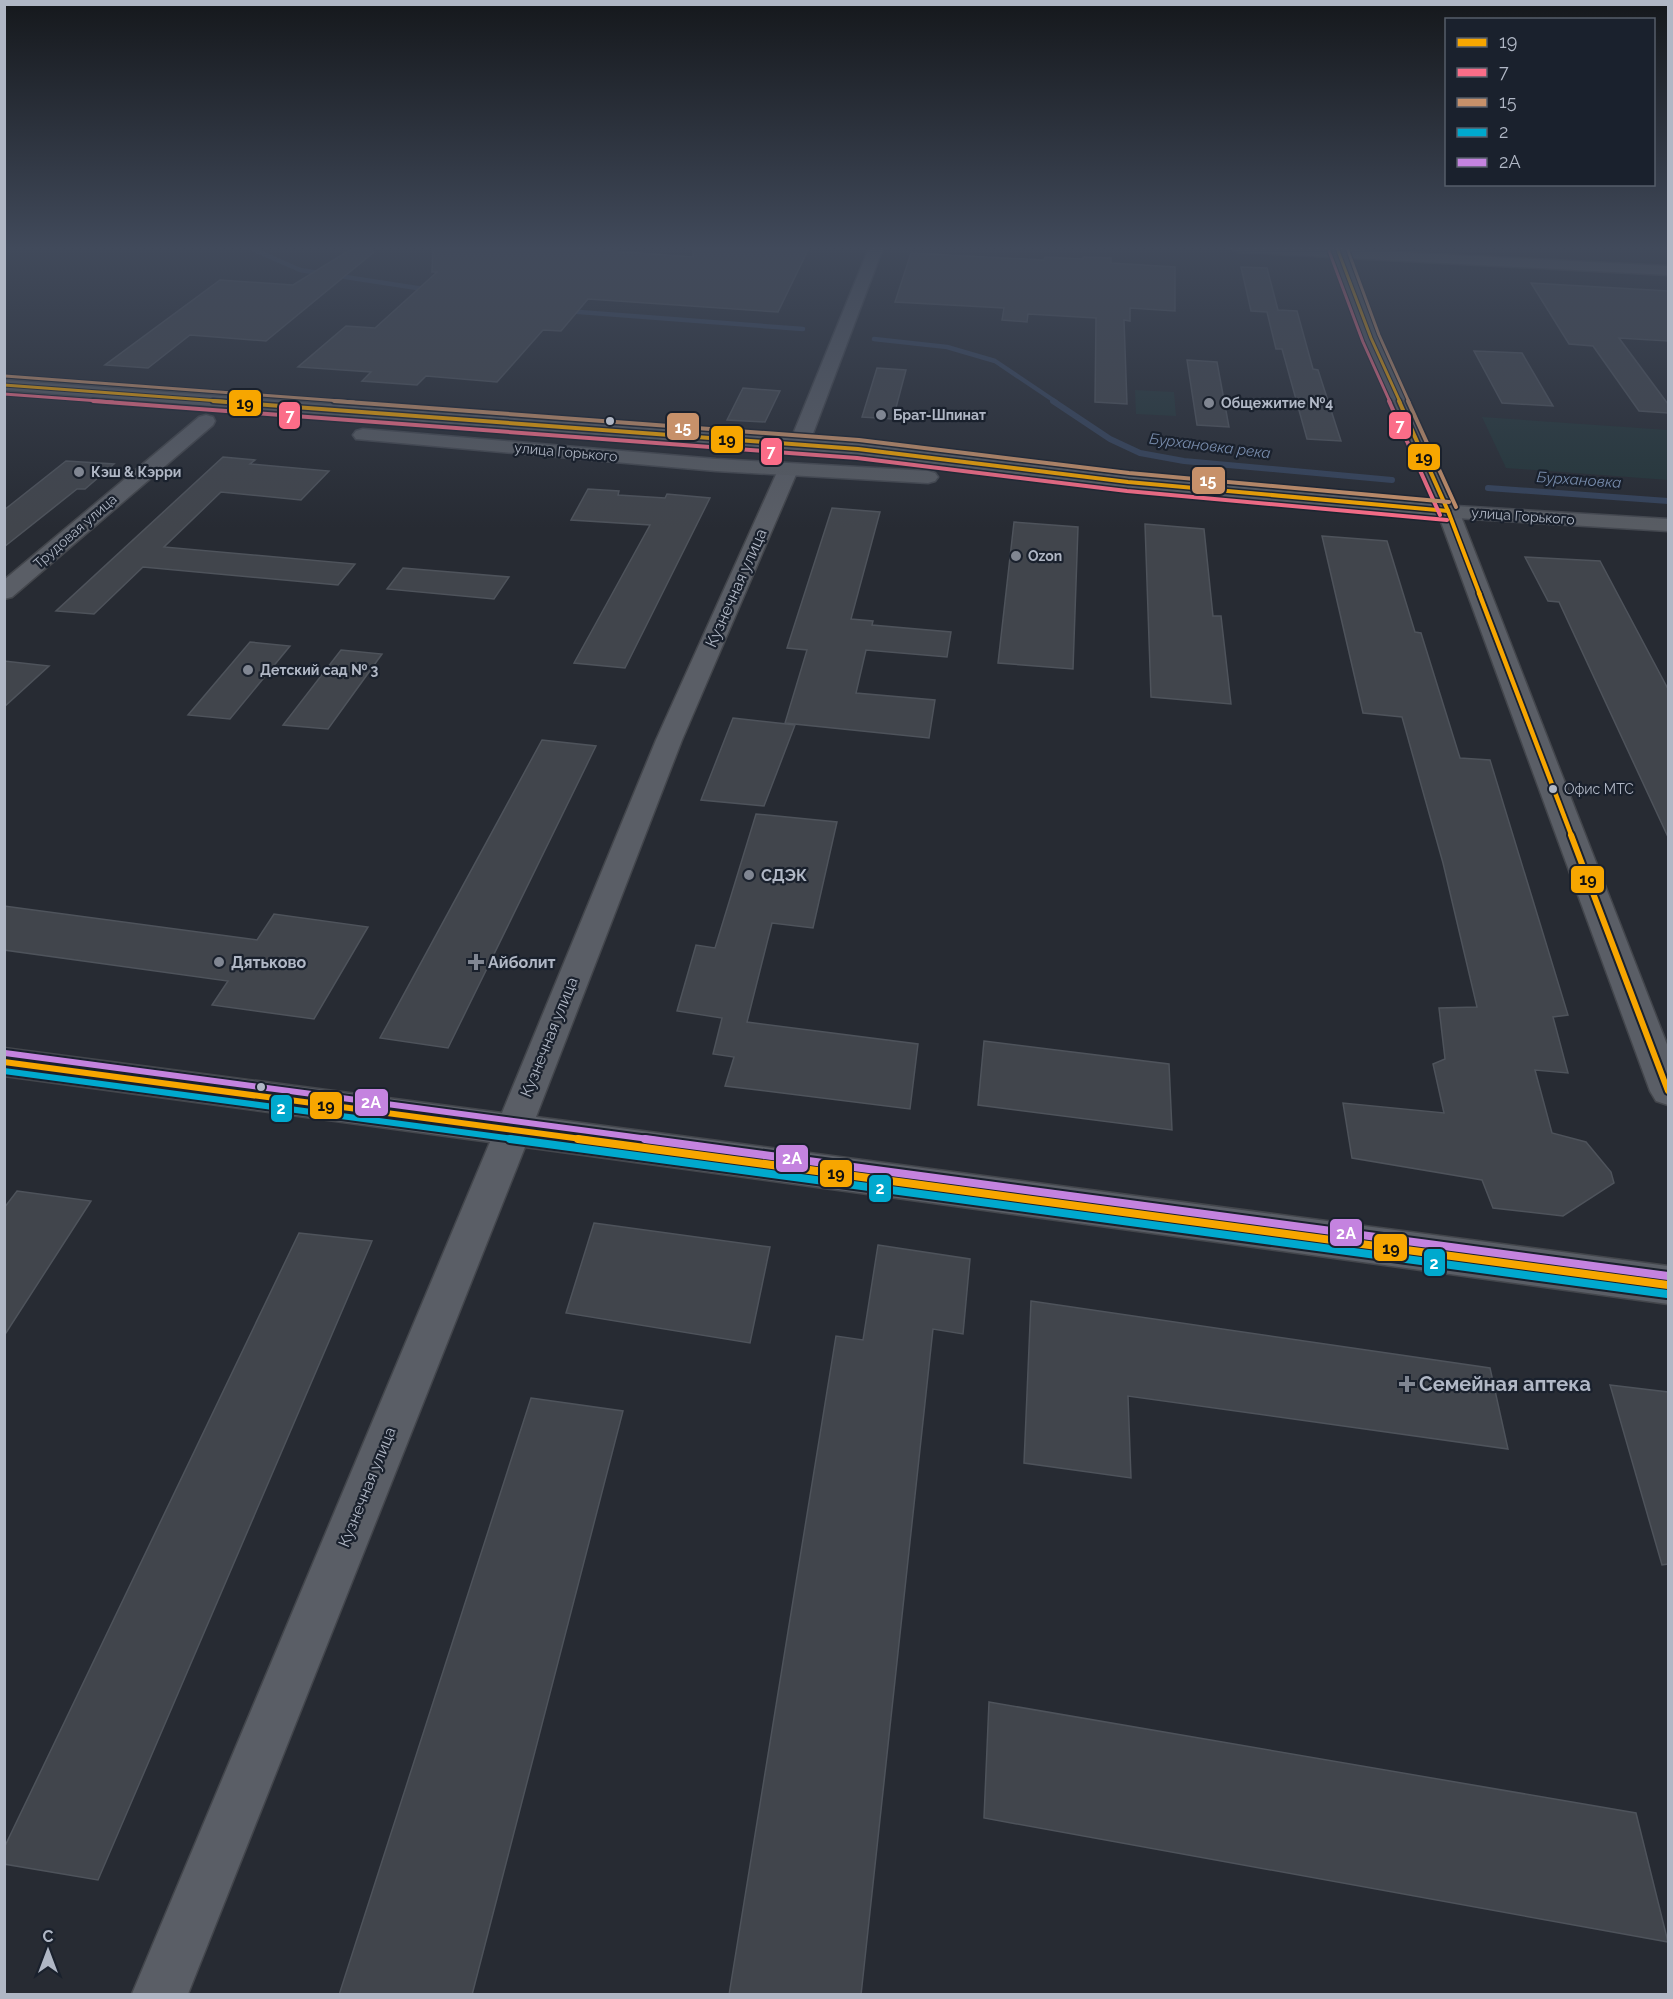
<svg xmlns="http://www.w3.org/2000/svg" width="1673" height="1999" font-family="Raleway,sans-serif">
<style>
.green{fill:#243539}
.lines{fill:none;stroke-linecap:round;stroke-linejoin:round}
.stream-far1{stroke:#35435b;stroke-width:4.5}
.stream{stroke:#35435b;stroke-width:6}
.building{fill:#41454c;stroke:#4e535b;stroke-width:1.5}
.secondary-casing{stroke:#43464c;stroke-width:3}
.primary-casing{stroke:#444850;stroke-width:3}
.secondary{fill:#5a5e66;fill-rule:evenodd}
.primary{fill:#585c63;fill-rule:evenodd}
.bus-1-far4-casing{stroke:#1a212d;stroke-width:5}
.bus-1-far3-casing{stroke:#1a212d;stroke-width:7}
.bus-1-far2-casing{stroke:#1a212d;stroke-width:8}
.bus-1-far1-casing{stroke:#1a212d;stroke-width:10}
.bus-1-casing{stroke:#1a212d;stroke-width:12}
.bus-2-far1-casing{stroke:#1a212d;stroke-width:5}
.bus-2-casing{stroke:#1a212d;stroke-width:7}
.bus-3-far1-casing{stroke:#1a212d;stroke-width:5}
.bus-3-casing{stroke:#1a212d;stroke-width:7}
.bus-4-far1-casing{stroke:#1a212d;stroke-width:10}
.bus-4-casing{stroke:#1a212d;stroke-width:12}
.bus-5-far1-casing{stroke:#1a212d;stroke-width:10}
.bus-5-casing{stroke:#1a212d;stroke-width:12}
.bus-1-far4{stroke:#f7a600;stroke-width:3}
.bus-1-far3{stroke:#f7a600;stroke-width:4}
.bus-1-far2{stroke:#f7a600;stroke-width:4.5}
.bus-1-far1{stroke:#f7a600;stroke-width:6}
.bus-1{stroke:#f7a600;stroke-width:8}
.bus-2-far1{stroke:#fb6d88;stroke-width:3}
.bus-2{stroke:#fb6d88;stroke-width:4}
.bus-3-far1{stroke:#c7916a;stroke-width:3}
.bus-3{stroke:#c7916a;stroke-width:4}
.bus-4-far1{stroke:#00a9ce;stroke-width:6}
.bus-4{stroke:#00a9ce;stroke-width:8}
.bus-5-far1{stroke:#c483df;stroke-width:6}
.bus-5{stroke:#c483df;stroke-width:8}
.poi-dot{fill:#808692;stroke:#1a212d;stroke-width:2}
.bus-dot{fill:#b0b7c5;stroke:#1a212d;stroke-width:2}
.labels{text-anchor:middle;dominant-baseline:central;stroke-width:4.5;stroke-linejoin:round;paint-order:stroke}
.far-poi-label{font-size:14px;font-weight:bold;fill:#b0b7c5;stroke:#1a212d;text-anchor:start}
.far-street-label{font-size:14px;fill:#b0b7c5;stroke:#1a212d}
.bus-label{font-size:14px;fill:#b0b7c5;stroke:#1a212d;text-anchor:start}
.far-water-label{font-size:15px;font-style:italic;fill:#788cac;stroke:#1a212d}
.street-label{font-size:16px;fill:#b0b7c5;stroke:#1a212d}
.poi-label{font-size:16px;font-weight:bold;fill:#b0b7c5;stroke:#1a212d;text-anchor:start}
.near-poi-label{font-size:20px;font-weight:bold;fill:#b0b7c5;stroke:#1a212d;text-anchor:start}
.line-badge{stroke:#1a212d;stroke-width:2}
.badge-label{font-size:16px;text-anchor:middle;font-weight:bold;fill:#fff}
.pale-badge-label{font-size:16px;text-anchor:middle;font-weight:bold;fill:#111}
</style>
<rect width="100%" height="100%" fill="#272b33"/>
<!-- green -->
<g class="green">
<path d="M1135 390 1174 392 1176 416 1136 414Z"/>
<path d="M1482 417 1668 430V480L1506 468Z"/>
</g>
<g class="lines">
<!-- stream-far1 -->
<g class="stream-far1">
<path d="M250 248 300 270 430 290"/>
<path d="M566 311 803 329"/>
<path d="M874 339 947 347 995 361 1056 402"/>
</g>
<!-- stream -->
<g class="stream">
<path d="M1053 401 1110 439 1140 453 1184 461 1392 480"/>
<path d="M1488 488 1668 501"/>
</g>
</g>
<!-- building -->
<g class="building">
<path d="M353 248H372L374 252 266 341 190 335 148 368 105 365 220 280 293 285Z"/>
<path d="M433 248H572L693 257V248H809L778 312 588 299 561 331 543 330 497 382 426 376 417 385 362 381 371 372 298 367 346 326 375 328 437 272H432Z"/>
<path d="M911 253 1044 260 1045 257 1083 259V257L1111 258V263L1175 267V311L1130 308V321L1124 320 1127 404 1095 402 1096 318 1028 314 1027 322 1002 320 1004 308 895 302Z"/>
<path d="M1241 267 1267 268 1278 310 1297 311 1313 369 1318 370 1341 441 1307 439 1282 349H1276L1267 312 1251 311Z"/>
<path d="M1531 283 1668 291V341L1619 338 1668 404V413L1639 411 1593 346 1569 344Z"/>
<path d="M1474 351 1522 353 1553 406 1502 403Z"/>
<path d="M1187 360 1217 362 1229 427 1197 425Z"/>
<path d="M877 368 906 370 893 419 862 417Z"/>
<path d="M743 388 780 391 765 422 727 420Z"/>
<path d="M223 457 255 460 250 464 329 471 301 500 221 492 164 547 355 564 338 585 143 567 94 614 56 611Z"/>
<path d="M66 461 114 464 85 489H77L4 547V510Z"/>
<path d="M588 489 619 491 618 495 665 498 667 494 710 498 625 668 574 663 650 525 571 520Z"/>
<path d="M832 508 880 512 851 619 873 621 872 625 951 632 947 657 866 650 856 693 935 700 929 738 785 723 807 650 787 648Z"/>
<path d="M1014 522 1078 527 1073 669 998 663Z"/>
<path d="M1145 524 1204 529 1213 616H1221L1231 704 1151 697Z"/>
<path d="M1322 536 1387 541 1415 632 1421 633 1460 758 1490 760 1568 1015 1553 1017 1568 1073 1535 1070 1552 1133 1586 1142 1611 1172 1614 1183 1563 1216 1493 1208 1482 1180 1352 1158 1343 1103 1444 1113 1433 1064 1445 1059 1439 1008 1477 1007 1443 863 1402 717 1363 713Z"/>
<path d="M1525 557 1600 561 1668 689V837L1559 602 1548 601Z"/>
<path d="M403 568 509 577 494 599 387 589Z"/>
<path d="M250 642 290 646 230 719 188 715Z"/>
<path d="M341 650 382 654 328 729 283 725Z"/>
<path d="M4 661 49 666 4 707Z"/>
<path d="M733 718 795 725 764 806 701 800Z"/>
<path d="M542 740 596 746 448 1048 380 1038Z"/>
<path d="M756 814 837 822 813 928 772 923 747 1022 918 1044 910 1109 725 1086 734 1057 713 1054 722 1018 677 1011 696 945 715 948Z"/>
<path d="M4 906 257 940 274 914 368 927 314 1019 212 1005 228 981 4 950Z"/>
<path d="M984 1041 1169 1064 1172 1130 978 1105Z"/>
<path d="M17 1191 91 1201 4 1336V1208Z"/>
<path d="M594 1223 770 1247 750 1343 566 1313Z"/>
<path d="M299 1233 372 1241 98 1880 4 1864V1848Z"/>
<path d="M878 1245 970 1259 963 1334 933 1329 861 1995H729L836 1336 863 1340Z"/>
<path d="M1031 1301 1490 1368 1508 1449 1128 1396 1131 1478 1024 1463Z"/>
<path d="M1610 1385 1668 1392V1564L1662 1565Z"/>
<path d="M531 1398 623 1411 472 1995H339Z"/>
<path d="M989 1702 1636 1813 1668 1942 984 1818Z"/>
</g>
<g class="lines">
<!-- secondary casing -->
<g class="secondary-casing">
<g id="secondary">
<path d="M869 248H883L809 444 806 448H792L789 444Z"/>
<path d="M1230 248H1318L1668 266V275L1237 252Z"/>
<path d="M206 415 213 417 215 421 213 425 12 597 4 599V580L199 417Z"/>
<path d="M788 464 795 466 798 470 682 740 536 1117 1668 1266V1304L525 1147 188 1994H132L490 1142 4 1076V1048L502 1113 656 740 778 470 781 466Z"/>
<path d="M1448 505 1455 507 1459 511 1668 1047V1105L1656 1101 1650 1091 1437 511 1441 507Z"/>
</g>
</g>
<!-- primary casing -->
<g class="primary-casing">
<g id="primary">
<path d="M1330 248H1344L1379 338 1456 506 1668 519V531L1406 515 1128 488 858 455 4 390V380L858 443 1128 476 1435 504 1363 338Z"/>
<path d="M363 429 716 459 928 471 935 473 938 477 935 481 928 483 716 471 356 439 353 435 356 431Z"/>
</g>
</g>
<!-- secondary -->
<use href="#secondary" class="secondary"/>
<!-- primary -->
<use href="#primary" class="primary"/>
<!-- bus-1-far4 casing -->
<g class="bus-1-far4-casing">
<g id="bus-1-far4">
<path d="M1337 248 1371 338 1400 402"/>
<path d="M4 385 233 402"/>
</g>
</g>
<!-- bus-1-far3 casing -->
<g class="bus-1-far3-casing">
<g id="bus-1-far3">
<path d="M213 401 858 449 1128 482 1448 511"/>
<path d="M1399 401 1448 511 1480 595"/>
</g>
</g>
<!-- bus-1-far2 casing -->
<g class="bus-1-far2-casing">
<path id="bus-1-far2" d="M1479 593 1572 837"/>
</g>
<!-- bus-1-far1 casing -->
<g class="bus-1-far1-casing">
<g id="bus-1-far1">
<path d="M1571 835 1668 1091"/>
<path d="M4 1062 589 1140"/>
</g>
</g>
<!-- bus-1 casing -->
<g class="bus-1-casing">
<path id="bus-1" d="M578 1139 1668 1285"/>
</g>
<!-- bus-2-far1 casing -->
<g class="bus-2-far1-casing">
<g id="bus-2-far1">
<path d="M1329 251 1363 342 1390 402"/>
<path d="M4 394 113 402"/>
</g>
</g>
<!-- bus-2 casing -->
<g class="bus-2-casing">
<g id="bus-2">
<path d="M93 401 857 458 1127 491 1447 520"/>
<path d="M1389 401 1440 515"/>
</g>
</g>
<!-- bus-3-far1 casing -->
<g class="bus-3-far1-casing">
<g id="bus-3-far1">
<path d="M1347 248 1379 335 1409 402"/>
<path d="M5 376 354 402"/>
</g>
</g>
<!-- bus-3 casing -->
<g class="bus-3-casing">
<g id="bus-3">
<path d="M334 401 859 440 1129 473 1449 502"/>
<path d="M1408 401 1456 507"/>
</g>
</g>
<!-- bus-4-far1 casing -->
<g class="bus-4-far1-casing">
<path id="bus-4-far1" d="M4 1071 521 1140"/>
</g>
<!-- bus-4 casing -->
<g class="bus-4-casing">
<path id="bus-4" d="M510 1139 1667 1294"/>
</g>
<!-- bus-5-far1 casing -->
<g class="bus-5-far1-casing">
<path id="bus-5-far1" d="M5 1053 656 1140"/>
</g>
<!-- bus-5 casing -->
<g class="bus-5-casing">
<path id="bus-5" d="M645 1139 1668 1276"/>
</g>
<!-- bus-1-far4 -->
<use href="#bus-1-far4" class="bus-1-far4"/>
<!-- bus-1-far3 -->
<use href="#bus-1-far3" class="bus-1-far3"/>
<!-- bus-1-far2 -->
<use href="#bus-1-far2" class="bus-1-far2"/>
<!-- bus-1-far1 -->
<use href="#bus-1-far1" class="bus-1-far1"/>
<!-- bus-1 -->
<use href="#bus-1" class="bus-1"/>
<!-- bus-2-far1 -->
<use href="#bus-2-far1" class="bus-2-far1"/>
<!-- bus-2 -->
<use href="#bus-2" class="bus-2"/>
<!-- bus-3-far1 -->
<use href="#bus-3-far1" class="bus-3-far1"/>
<!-- bus-3 -->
<use href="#bus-3" class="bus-3"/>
<!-- bus-4-far1 -->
<use href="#bus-4-far1" class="bus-4-far1"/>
<!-- bus-4 -->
<use href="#bus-4" class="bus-4"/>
<!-- bus-5-far1 -->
<use href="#bus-5-far1" class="bus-5-far1"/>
<!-- bus-5 -->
<use href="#bus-5" class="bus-5"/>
</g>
<!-- sky -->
<linearGradient id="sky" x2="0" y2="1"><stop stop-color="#15181c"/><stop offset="0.47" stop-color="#414a5b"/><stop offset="1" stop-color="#414a5b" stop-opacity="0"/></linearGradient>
<rect width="1673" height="528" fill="url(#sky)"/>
<!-- markers -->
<g class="poi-dot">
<circle cx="1209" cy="403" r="6"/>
<circle cx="881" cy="415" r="6"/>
<circle cx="79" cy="472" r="6"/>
<circle cx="1016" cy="556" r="6"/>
<circle cx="248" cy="670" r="6"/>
<circle cx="749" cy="875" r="6"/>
<circle cx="219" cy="962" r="6"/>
<path d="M473 953h6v6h6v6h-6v6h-6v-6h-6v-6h6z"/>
<path d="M1404 1375h6v6h6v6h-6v6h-6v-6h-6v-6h6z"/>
</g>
<g class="bus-dot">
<circle cx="610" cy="421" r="5"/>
<circle cx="1553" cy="789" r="5"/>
<circle cx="261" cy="1087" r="5"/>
</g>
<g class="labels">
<!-- far-poi labels -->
<g class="far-poi-label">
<text x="1221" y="403">Общежитие №4</text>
<text x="893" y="415">Брат-Шпинат</text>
<text x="91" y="472">Кэш &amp; Кэрри</text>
<text x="1028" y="556">Ozon</text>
<text x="260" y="670">Детский сад № 3</text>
</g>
<!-- far-street labels -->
<g class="far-street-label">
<text transform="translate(566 452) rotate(5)">улица Горького</text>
<text transform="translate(1523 516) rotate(4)">улица Горького</text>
<text transform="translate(75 531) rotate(-41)">Трудовая улица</text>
</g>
<!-- bus labels -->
<g class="bus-label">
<text x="1564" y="789">Офис МТС</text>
</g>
<!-- far-water labels -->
<g class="far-water-label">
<text transform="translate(1210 446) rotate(7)">Бурхановка река</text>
<text transform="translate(1579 480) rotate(4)">Бурхановка</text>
</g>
<!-- street labels -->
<g class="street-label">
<text transform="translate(736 588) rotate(-66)">Кузнечная улица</text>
<text transform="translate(549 1037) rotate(-68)">Кузнечная улица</text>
<text transform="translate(367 1487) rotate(-68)">Кузнечная улица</text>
</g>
<!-- poi labels -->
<g class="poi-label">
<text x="761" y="875">СДЭК</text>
<text x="231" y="962">Дятьково</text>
<text x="488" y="962">Айболит</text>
</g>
<!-- near-poi labels -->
<g class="near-poi-label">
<text x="1419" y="1384">Семейная аптека</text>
</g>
</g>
<g class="line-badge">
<rect x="228" y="389" width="34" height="28" rx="6" fill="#f7a600"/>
<rect x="278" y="401" width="23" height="29" rx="6" fill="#fb6d88"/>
<rect x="1388" y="411" width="24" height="29" rx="6" fill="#fb6d88"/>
<rect x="666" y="412" width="34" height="29" rx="6" fill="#c7916a"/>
<rect x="710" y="425" width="34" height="29" rx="6" fill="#f7a600"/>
<rect x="760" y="437" width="23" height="29" rx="6" fill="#fb6d88"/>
<rect x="1407" y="443" width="34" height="28" rx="6" fill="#f7a600"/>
<rect x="1191" y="466" width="35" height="29" rx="6" fill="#c7916a"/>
<rect x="1570" y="865" width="35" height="29" rx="6" fill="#f7a600"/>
<rect x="354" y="1088" width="35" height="29" rx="6" fill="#c483df"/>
<rect x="309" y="1091" width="34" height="29" rx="6" fill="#f7a600"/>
<rect x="270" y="1094" width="23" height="29" rx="6" fill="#00a9ce"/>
<rect x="775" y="1144" width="34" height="29" rx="6" fill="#c483df"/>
<rect x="819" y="1159" width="34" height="29" rx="6" fill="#f7a600"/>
<rect x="868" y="1174" width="24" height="29" rx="6" fill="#00a9ce"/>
<rect x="1329" y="1218" width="34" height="29" rx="6" fill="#c483df"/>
<rect x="1373" y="1233" width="35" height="29" rx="6" fill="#f7a600"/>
<rect x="1423" y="1248" width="23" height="29" rx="6" fill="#00a9ce"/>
</g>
<g class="badge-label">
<text x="290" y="421">7</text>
<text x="1400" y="431">7</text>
<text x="683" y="433">15</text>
<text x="771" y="457">7</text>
<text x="1208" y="486">15</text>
<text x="371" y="1108">2А</text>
<text x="281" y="1114">2</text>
<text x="792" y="1164">2А</text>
<text x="880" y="1194">2</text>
<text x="1346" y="1239">2А</text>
<text x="1434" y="1269">2</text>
</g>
<g class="pale-badge-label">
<text x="245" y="409">19</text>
<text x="727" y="445">19</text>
<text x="1424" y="463">19</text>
<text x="1588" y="885">19</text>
<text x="326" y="1111">19</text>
<text x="836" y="1179">19</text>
<text x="1391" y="1254">19</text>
</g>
<!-- border -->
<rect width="1673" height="1999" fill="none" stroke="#b0b7c5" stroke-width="12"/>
<!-- legend -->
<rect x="1445" y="18" width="210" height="168" fill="#1a212d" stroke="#565d6a" stroke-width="1.5"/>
<rect x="1457" y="38" width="30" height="9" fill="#f7a600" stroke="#565d6a" stroke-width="1.5"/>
<text x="1499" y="48" font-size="18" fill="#b0b7c5">19</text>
<rect x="1457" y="68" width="30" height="9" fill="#fb6d88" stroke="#565d6a" stroke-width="1.5"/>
<text x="1499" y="78" font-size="18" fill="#b0b7c5">7</text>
<rect x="1457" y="98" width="30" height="9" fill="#c7916a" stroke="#565d6a" stroke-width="1.5"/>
<text x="1499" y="108" font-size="18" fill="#b0b7c5">15</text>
<rect x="1457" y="128" width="30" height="9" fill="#00a9ce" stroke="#565d6a" stroke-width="1.5"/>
<text x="1499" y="138" font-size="18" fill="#b0b7c5">2</text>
<rect x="1457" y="158" width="30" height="9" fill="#c483df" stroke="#565d6a" stroke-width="1.5"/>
<text x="1499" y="168" font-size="18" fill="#b0b7c5">2А</text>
<!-- north arrow -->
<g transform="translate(48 1951)" stroke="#1a212d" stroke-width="4.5" paint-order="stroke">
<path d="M0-4.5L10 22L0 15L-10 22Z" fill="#b0b7c5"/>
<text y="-9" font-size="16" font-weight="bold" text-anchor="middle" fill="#b0b7c5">С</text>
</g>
</svg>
